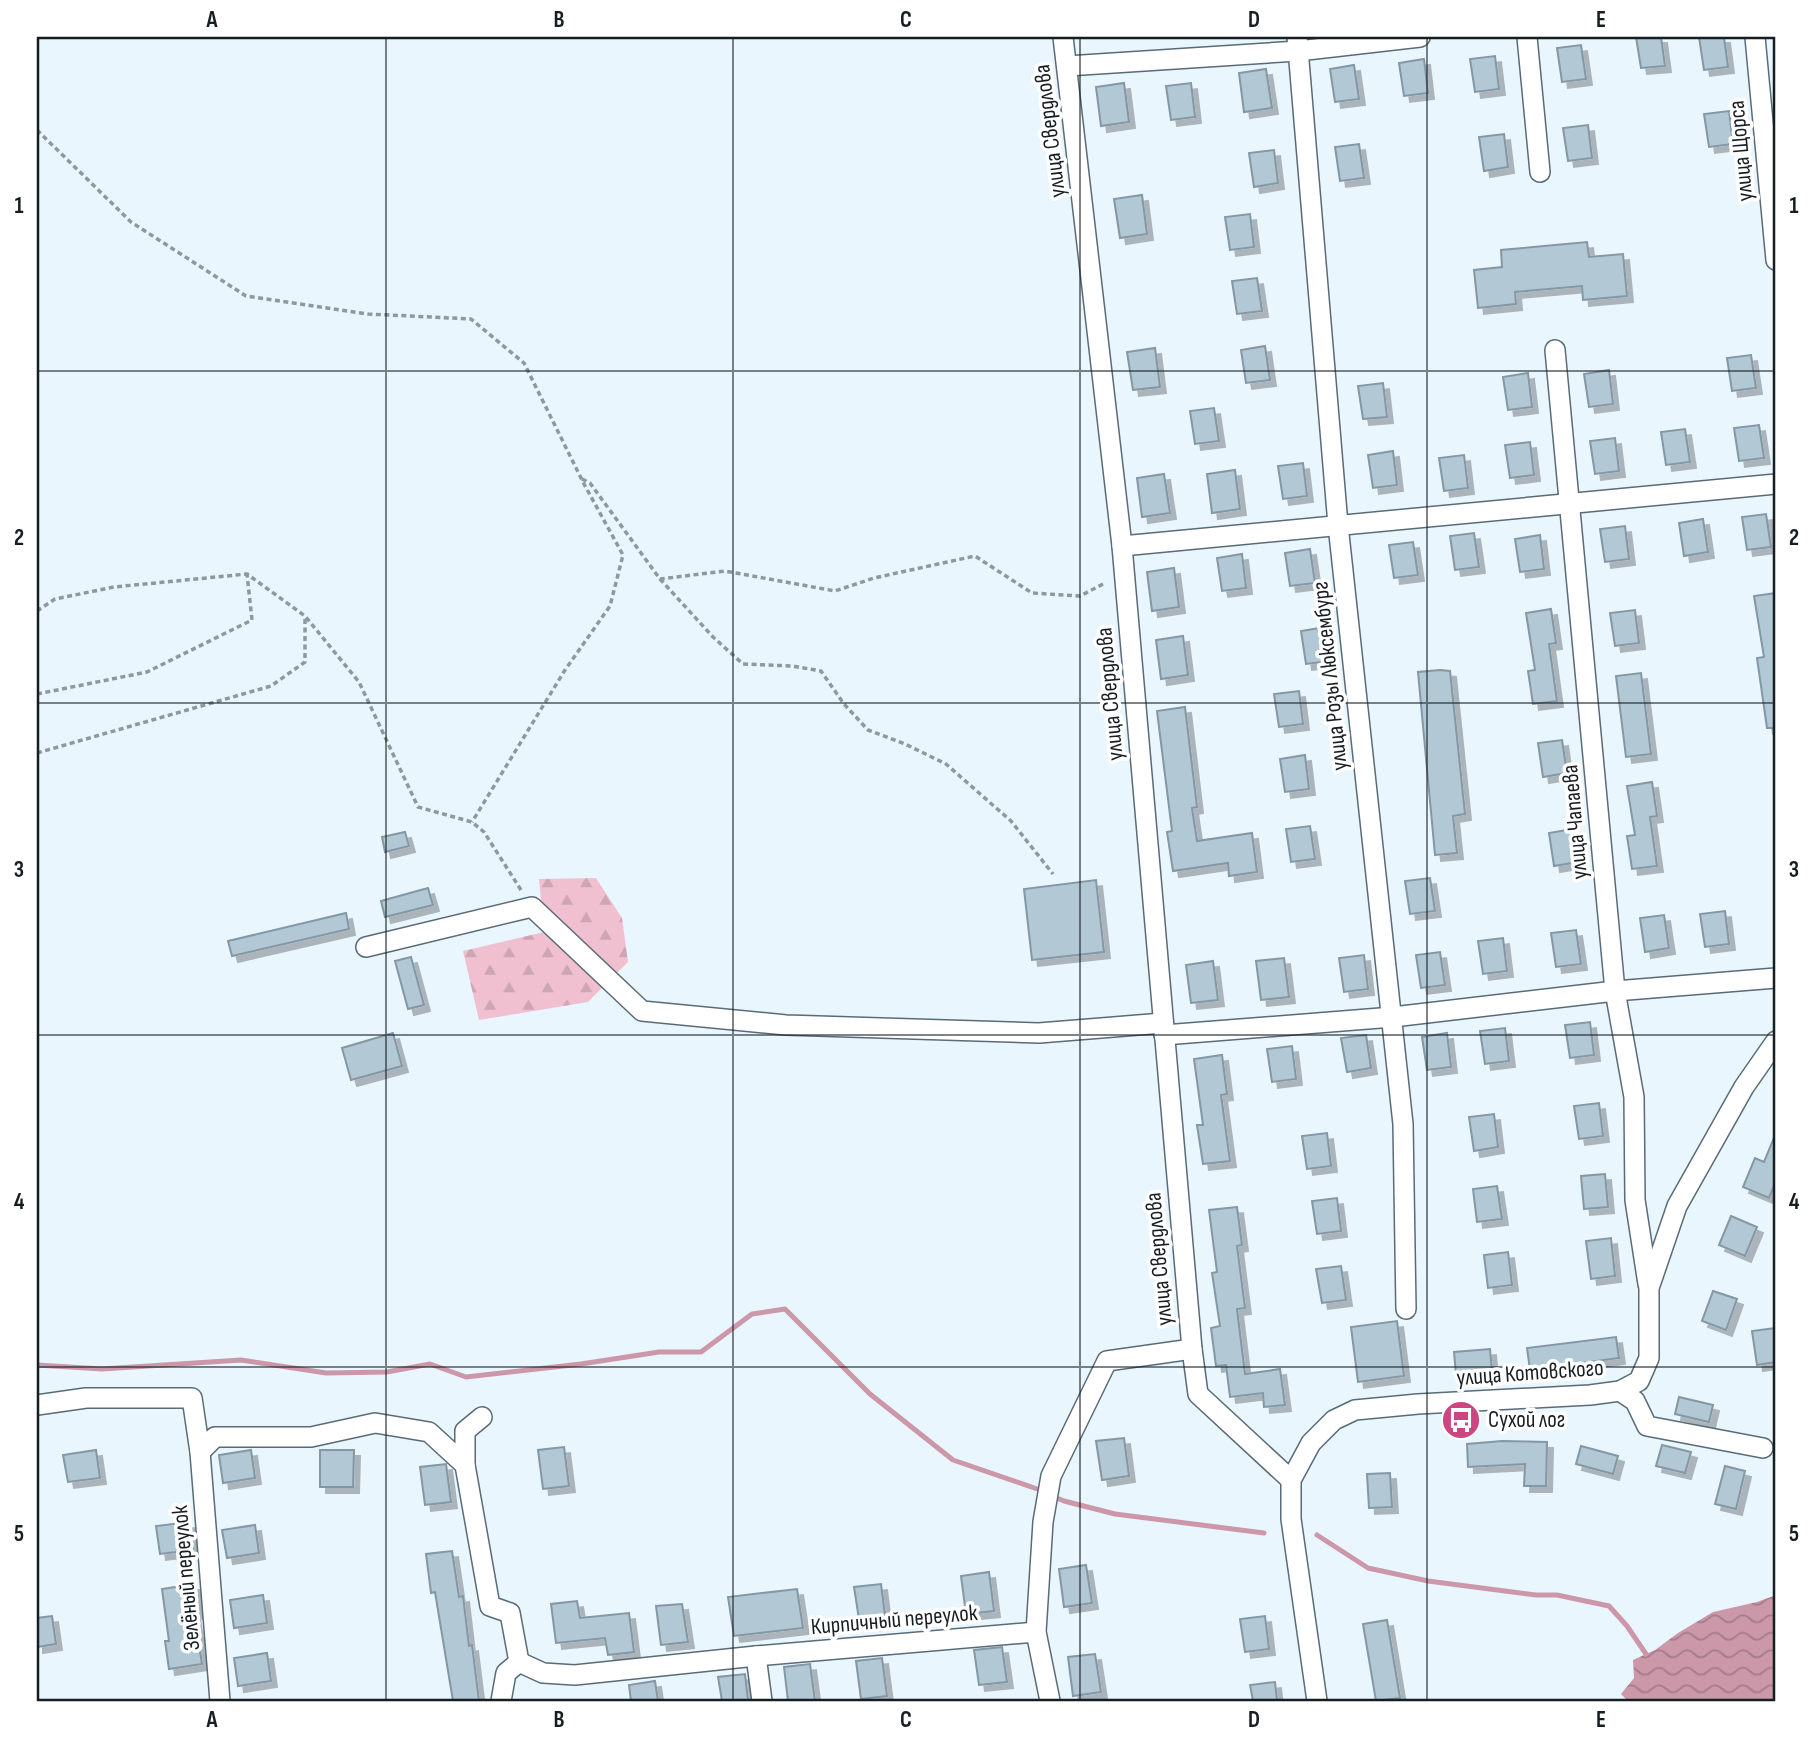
<svg xmlns="http://www.w3.org/2000/svg" width="1813" height="1738" font-family="'Sofia Sans Condensed',sans-serif">
<style>
.forest{fill:url(#forest-firs)}
.water{fill:url(#water-waves)}
.lines{fill:none;stroke-linecap:round;stroke-linejoin:round}
.stream{stroke:#cb97a9;stroke-width:5}
.building{fill:#b2c8d5;stroke:#8398a4;stroke-width:2;filter:url(#shadow)}
.minor-casing{stroke:#586b77;stroke-width:22}
.path{stroke:#8e989f;stroke-width:3.5;stroke-dasharray:5 3.5;stroke-linecap:butt}
.minor{stroke:#fff;stroke-width:19}
.grid{fill:none;stroke:#161e22;stroke-width:2;stroke-opacity:0.55}
.labels{text-anchor:middle;dominant-baseline:central;stroke-width:7;stroke-linejoin:round;paint-order:stroke}
.street-label{font-size:23px;fill:#161e22;stroke:#fff}
.poi-label{font-size:23px;fill:#161e22;stroke:#fff;text-anchor:start}
.neatline{fill:none;stroke:#161e22;stroke-width:2.5}
.grid-label{font-size:23px;text-anchor:middle;font-weight:bold;fill:#161e22}
</style>
<defs>
<pattern id="forest-firs" width="22" height="20" patternUnits="userSpaceOnUse" patternTransform="scale(1.75)"><rect width="22" height="20" fill="#f1c0d0"/><path d="M5 1l3.5 6h-7zM16 11l3.5 6h-7z" fill="#cea5b2"/></pattern>
<pattern id="water-waves" width="16" height="10" patternUnits="userSpaceOnUse" patternTransform="scale(1.75)"><rect width="16" height="10" fill="#cb97a9"/><path d="M0 5q4-4 8 0t8 0" fill="none" stroke="#a47b89"/></pattern>
<filter id="shadow"><feDropShadow dx="6" dy="6" stdDeviation="0" flood-color="#0004"/></filter>
</defs>
<rect width="100%" height="100%" fill="#e9f6fe"/>
<!-- forest -->
<path class="forest" d="M596 878 622 918 628 962 588 1002 479 1020 463 951 544 932 539 879Z"/>
<!-- water -->
<path class="water" d="M1776 1595V1701H1628L1621 1694 1634 1678 1633 1660 1655 1650 1678 1633 1713 1612 1757 1602Z"/>
<g class="lines">
<!-- stream -->
<g class="stream">
<path d="M37 1365 102 1369 241 1360 326 1373 387 1372 430 1364 466 1377 581 1364 659 1352H701L752 1314 785 1309 870 1394 953 1460 1043 1491"/>
<path d="M1052 1496 1064 1501 1115 1514 1264 1533"/>
<path d="M1317 1535 1368 1568 1428 1581 1536 1595H1557L1609 1606 1627 1626 1646 1654"/>
</g>
</g>
<!-- building -->
<g class="building">
<path d="M1636 37H1661L1665 66 1641 68Z"/>
<path d="M1699 37H1724L1728 67 1704 70Z"/>
<path d="M1581 45 1586 79 1562 82 1557 48Z"/>
<path d="M1495 56 1499 89 1475 92 1470 59Z"/>
<path d="M1424 59 1428 93 1404 96 1399 63Z"/>
<path d="M1354 65 1359 99 1335 102 1330 69Z"/>
<path d="M1266 69 1272 108 1244 112 1239 73Z"/>
<path d="M1124 83 1129 122 1101 126 1096 87Z"/>
<path d="M1191 83 1195 117 1171 120 1166 86Z"/>
<path d="M1729 111 1733 144 1709 147 1704 114Z"/>
<path d="M1588 125 1592 158 1568 161 1563 128Z"/>
<path d="M1504 134 1508 167 1484 171 1479 137Z"/>
<path d="M1359 144 1364 178 1340 181 1335 147Z"/>
<path d="M1274 150 1278 183 1254 187 1249 153Z"/>
<path d="M1142 195 1147 234 1120 238 1114 199Z"/>
<path d="M1250 214 1254 247 1230 250 1225 217Z"/>
<path d="M1587 242 1589 257 1623 254 1627 296 1583 300 1582 286 1515 292 1516 304 1478 308 1474 270 1502 267 1501 250Z"/>
<path d="M1257 278 1262 311 1237 314 1232 281Z"/>
<path d="M1265 346 1270 380 1246 383 1241 350Z"/>
<path d="M1155 348 1160 387 1133 390 1127 352Z"/>
<path d="M1751 355 1756 388 1732 391 1727 358Z"/>
<path d="M1609 370 1613 404 1589 407 1584 374Z"/>
<path d="M1528 373 1532 407 1508 410 1503 377Z"/>
<path d="M1383 383 1387 417 1363 419 1358 386Z"/>
<path d="M1214 408 1219 441 1195 444 1190 411Z"/>
<path d="M1759 425 1764 458 1739 461 1734 428Z"/>
<path d="M1685 429 1690 462 1666 465 1661 432Z"/>
<path d="M1615 438 1619 471 1595 474 1590 441Z"/>
<path d="M1530 442 1534 475 1510 478 1505 445Z"/>
<path d="M1393 451 1397 485 1373 488 1368 455Z"/>
<path d="M1464 455 1468 488 1444 491 1439 458Z"/>
<path d="M1303 463 1307 496 1283 499 1278 466Z"/>
<path d="M1235 470 1240 509 1212 513 1207 474Z"/>
<path d="M1164 474 1170 513 1142 517 1137 478Z"/>
<path d="M1766 514 1771 547 1747 550 1742 517Z"/>
<path d="M1703 519 1708 552 1684 556 1679 523Z"/>
<path d="M1625 526 1629 559 1605 562 1600 529Z"/>
<path d="M1474 533 1479 567 1455 570 1450 536Z"/>
<path d="M1540 535 1544 569 1520 572 1515 539Z"/>
<path d="M1413 542 1418 575 1394 578 1389 545Z"/>
<path d="M1310 549 1315 583 1290 586 1285 553Z"/>
<path d="M1242 554 1246 588 1222 591 1217 558Z"/>
<path d="M1174 568 1179 607 1152 611 1147 572Z"/>
<path d="M1776 593V728H1767L1757 658 1764 657 1754 596Z"/>
<path d="M1551 609 1556 643 1549 644 1557 701 1533 704 1528 671 1535 670 1526 613Z"/>
<path d="M1635 610 1639 643 1615 646 1610 613Z"/>
<path d="M1326 627 1330 661 1306 664 1301 631Z"/>
<path d="M1183 636 1188 675 1161 679 1156 640Z"/>
<path d="M1440 670 1450 671 1465 814 1453 816 1457 853 1435 855 1418 672Z"/>
<path d="M1641 673 1651 754 1626 757 1616 676Z"/>
<path d="M1299 691 1303 724 1279 727 1274 694Z"/>
<path d="M1185 707 1197 807 1192 808 1197 841 1252 833 1257 872 1229 876 1228 863 1173 871 1167 832 1172 831 1157 711Z"/>
<path d="M1562 740 1567 773 1543 777 1538 743Z"/>
<path d="M1305 755 1309 789 1285 792 1280 759Z"/>
<path d="M1652 782 1657 816 1650 817 1657 866 1632 869 1627 836 1635 835 1627 786Z"/>
<path d="M1310 826 1315 859 1291 862 1286 829Z"/>
<path d="M1573 829 1578 862 1554 866 1549 833Z"/>
<path d="M405 832 409 846 385 852 382 837Z"/>
<path d="M1430 878 1435 911 1410 914 1405 881Z"/>
<path d="M1096 880 1104 952 1032 960 1024 889Z"/>
<path d="M428 888 433 905 385 917 381 901Z"/>
<path d="M1725 911 1729 944 1705 947 1700 914Z"/>
<path d="M346 913 349 929 232 956 228 941Z"/>
<path d="M1664 915 1669 948 1645 952 1640 918Z"/>
<path d="M1576 930 1581 964 1556 967 1551 933Z"/>
<path d="M1503 938 1507 971 1483 974 1478 941Z"/>
<path d="M1440 952 1445 985 1421 988 1416 955Z"/>
<path d="M1364 955 1368 989 1344 992 1339 958Z"/>
<path d="M411 957 424 1005 408 1009 395 961Z"/>
<path d="M1284 958 1289 997 1261 1000 1256 961Z"/>
<path d="M1213 961 1218 1000 1191 1003 1186 965Z"/>
<path d="M1590 1022 1594 1055 1570 1058 1565 1025Z"/>
<path d="M1505 1028 1509 1061 1485 1064 1480 1031Z"/>
<path d="M393 1033 402 1066 351 1080 342 1048Z"/>
<path d="M1447 1033 1451 1067 1427 1070 1422 1037Z"/>
<path d="M1366 1035 1371 1068 1347 1072 1341 1038Z"/>
<path d="M1292 1046 1296 1079 1272 1082 1267 1049Z"/>
<path d="M1222 1055 1227 1094 1221 1095 1230 1161 1203 1164 1197 1125H1203L1194 1059Z"/>
<path d="M1599 1103 1603 1136 1579 1139 1574 1106Z"/>
<path d="M1494 1114 1498 1147 1474 1151 1469 1117Z"/>
<path d="M1327 1133 1331 1166 1307 1169 1302 1136Z"/>
<path d="M1776 1133V1181L1769 1198 1743 1187 1755 1158 1764 1162Z"/>
<path d="M1605 1174 1608 1207 1584 1209 1581 1176Z"/>
<path d="M1497 1186 1502 1219 1477 1222 1473 1189Z"/>
<path d="M1337 1198 1341 1231 1317 1234 1312 1201Z"/>
<path d="M1237 1207 1242 1245 1237 1246 1245 1308 1237 1309 1245 1374 1280 1369 1285 1405 1264 1407 1263 1393 1230 1397 1226 1365 1216 1366 1211 1328 1220 1326 1212 1273 1217 1272 1209 1210Z"/>
<path d="M1731 1216 1757 1227 1745 1256 1719 1245Z"/>
<path d="M1611 1238 1615 1276 1591 1279 1586 1241Z"/>
<path d="M1508 1252 1512 1285 1488 1288 1484 1255Z"/>
<path d="M1341 1266 1346 1300 1322 1303 1316 1269Z"/>
<path d="M1713 1291 1737 1299 1726 1330 1702 1321Z"/>
<path d="M1397 1321 1404 1376 1358 1382 1351 1327Z"/>
<path d="M1776 1328V1362L1757 1365 1752 1331Z"/>
<path d="M1616 1337 1619 1358 1530 1370 1527 1348Z"/>
<path d="M1490 1349 1492 1372 1456 1375 1454 1352Z"/>
<path d="M1679 1397 1713 1405 1709 1422 1675 1414Z"/>
<path d="M1124 1438 1129 1476 1102 1480 1096 1441Z"/>
<path d="M1502 1441 1547 1442 1546 1486H1524L1525 1464 1468 1467 1467 1444Z"/>
<path d="M1662 1445 1691 1452 1685 1473 1656 1466Z"/>
<path d="M1581 1446 1618 1456 1613 1474 1576 1464Z"/>
<path d="M564 1447 569 1486 543 1489 538 1450Z"/>
<path d="M96 1450 100 1478 68 1482 63 1455Z"/>
<path d="M251 1450 255 1478 223 1483 219 1455Z"/>
<path d="M320 1450H354L353 1487H320Z"/>
<path d="M446 1464 451 1502 425 1505 420 1467Z"/>
<path d="M1725 1466 1745 1471 1736 1509 1715 1504Z"/>
<path d="M1390 1473 1392 1507 1369 1508 1367 1474Z"/>
<path d="M189 1522 193 1550 160 1554 156 1526Z"/>
<path d="M255 1525 259 1553 227 1558 222 1530Z"/>
<path d="M452 1551 459 1597 463 1596 469 1646 472 1645 479 1701H453L435 1592 431 1593 426 1554Z"/>
<path d="M1086 1565 1092 1603 1064 1607 1059 1569Z"/>
<path d="M989 1572 994 1611 966 1614 961 1576Z"/>
<path d="M194 1584 198 1612 194 1613 202 1664 169 1669 165 1641H169L162 1589Z"/>
<path d="M881 1584 886 1623 860 1626 854 1587Z"/>
<path d="M797 1589 803 1628 734 1636 728 1597Z"/>
<path d="M263 1595 267 1623 234 1628 230 1600Z"/>
<path d="M577 1601 580 1618 629 1613 634 1652 608 1655 605 1638 556 1643 551 1604Z"/>
<path d="M682 1604 688 1642 661 1645 656 1606Z"/>
<path d="M52 1616 56 1644 37 1647V1618Z"/>
<path d="M1265 1616 1269 1649 1245 1652 1240 1619Z"/>
<path d="M1387 1620 1400 1698 1376 1701 1363 1624Z"/>
<path d="M1002 1647 1007 1682 979 1685 974 1650Z"/>
<path d="M267 1653 271 1681 238 1686 234 1658Z"/>
<path d="M1095 1654 1101 1692 1073 1696 1068 1657Z"/>
<path d="M882 1658 887 1696 861 1699 856 1661Z"/>
<path d="M810 1664 815 1701H788L784 1667Z"/>
<path d="M745 1674 748 1701H722L718 1677Z"/>
<path d="M655 1681 658 1701H631L629 1685Z"/>
<path d="M1275 1682 1277 1701H1253L1250 1685Z"/>
</g>
<g class="lines">
<!-- minor casing -->
<g class="minor-casing">
<g id="minor">
<path d="M1063 37 1122 546 1192 1349 1198 1394 1291 1480"/>
<path d="M1297 37 1338 525 1403 1124 1406 1309"/>
<path d="M1527 37 1540 172"/>
<path d="M1755 37 1776 260"/>
<path d="M1067 66 1298 51 1420 37"/>
<path d="M1555 350 1615 991 1634 1097 1635 1200 1648 1284"/>
<path d="M1122 546 1776 484"/>
<path d="M366 947 532 907 642 1011 786 1025 1039 1033 1163 1023"/>
<path d="M1164 1035 1393 1017 1615 991 1776 978"/>
<path d="M1620 1391 1635 1401 1647 1426 1763 1448"/>
<path d="M37 1405 86 1398H192L200 1452 215 1437H311L375 1423 429 1432 465 1465V1431L482 1417"/>
<path d="M200 1452 220 1701"/>
<path d="M465 1465 490 1606 510 1613 519 1662 506 1673 501 1701"/>
<path d="M756 1656 762 1701"/>
<path d="M519 1662 543 1673 575 1675 756 1656 1036 1632"/>
<path d="M1050 1701 1036 1632 1043 1522 1051 1476 1107 1361 1192 1349"/>
<path d="M1317 1701 1291 1519V1480L1311 1443 1334 1420 1355 1410 1418 1404 1590 1395 1620 1391 1639 1381 1649 1358V1288L1677 1206 1744 1087 1776 1041"/>
</g>
</g>
<!-- path -->
<g class="path">
<path d="M37 130 131 222 246 296 368 314 471 319 524 363 584 484 623 555 610 606 565 670 472 822"/>
<path d="M582 479 590 483 660 579 725 571 835 591 874 578 975 556 1032 593 1080 596 1105 583"/>
<path d="M660 579 713 637 743 664 792 666 821 671 844 704 868 730 905 744 946 764 1011 821 1053 874"/>
<path d="M37 611 55 599 114 587 247 574 305 616 359 682 418 807 472 822 484 832 521 890"/>
<path d="M37 694 147 672 252 620 247 574"/>
<path d="M37 753 271 686 305 662V618"/>
</g>
<!-- minor -->
<use href="#minor" class="minor"/>
</g>
<!-- grid -->
<path class="grid" d="M386 37V1701M733 37V1701M1080 37V1701M1427 37V1701M37 371H1776M37 703H1776M37 1035H1776M37 1367H1776"/>
<!-- icons -->
<defs>
<g id="bus-disc" transform="scale(2.0125)"><circle r="9.5" fill="#cd4581" stroke="#fff"/><path d="M-5-6H5V4H4V6H2V4H-2V6H-4V4H-5ZM-3.5-4V0h7V-4ZM-3.5 1.2v1.5H-2V1.2ZM2 1.2v1.5H3.5V1.2Z" fill="#fff"/></g>
</defs>
<g fill-rule="evenodd">
<use href="#bus-disc" x="1461" y="1420"/>
</g>
<g class="labels">
<!-- street labels -->
<g class="street-label">
<text transform="translate(1050 131) rotate(-97)">улица Свердлова</text>
<text transform="translate(1741 151) rotate(-95)">улица Щорса</text>
<text transform="translate(1330 676) rotate(-96)">улица Розы Люксембург</text>
<text transform="translate(1110 694) rotate(-95)">улица Свердлова</text>
<text transform="translate(1575 822) rotate(-95)">улица Чапаева</text>
<text transform="translate(1159 1259) rotate(-95)">улица Свердлова</text>
<text transform="translate(1530 1373) rotate(-4)">улица Котовского</text>
<text transform="translate(186 1578) rotate(-95)">Зелёный переулок</text>
<text transform="translate(894 1620) rotate(-5)">Кирпичный переулок</text>
</g>
<!-- poi labels -->
<g class="poi-label">
<text x="1488" y="1420">Сухой лог</text>
</g>
</g>
<!-- border -->
<rect width="1813" height="1738" fill="none" stroke="#ffffff" stroke-width="77"/>
<rect x="38" y="38" width="1736" height="1662" class="neatline"/>
<g class="grid-label">
<text x="212" y="27">A</text>
<text x="559" y="27">B</text>
<text x="906" y="27">C</text>
<text x="1254" y="27">D</text>
<text x="1601" y="27">E</text>
<text x="19" y="213">1</text>
<text x="1794" y="213">1</text>
<text x="19" y="545">2</text>
<text x="1794" y="545">2</text>
<text x="19" y="877">3</text>
<text x="1794" y="877">3</text>
<text x="19" y="1209">4</text>
<text x="1794" y="1209">4</text>
<text x="19" y="1541">5</text>
<text x="1794" y="1541">5</text>
<text x="212" y="1727">A</text>
<text x="559" y="1727">B</text>
<text x="906" y="1727">C</text>
<text x="1254" y="1727">D</text>
<text x="1601" y="1727">E</text>
</g>
</svg>
